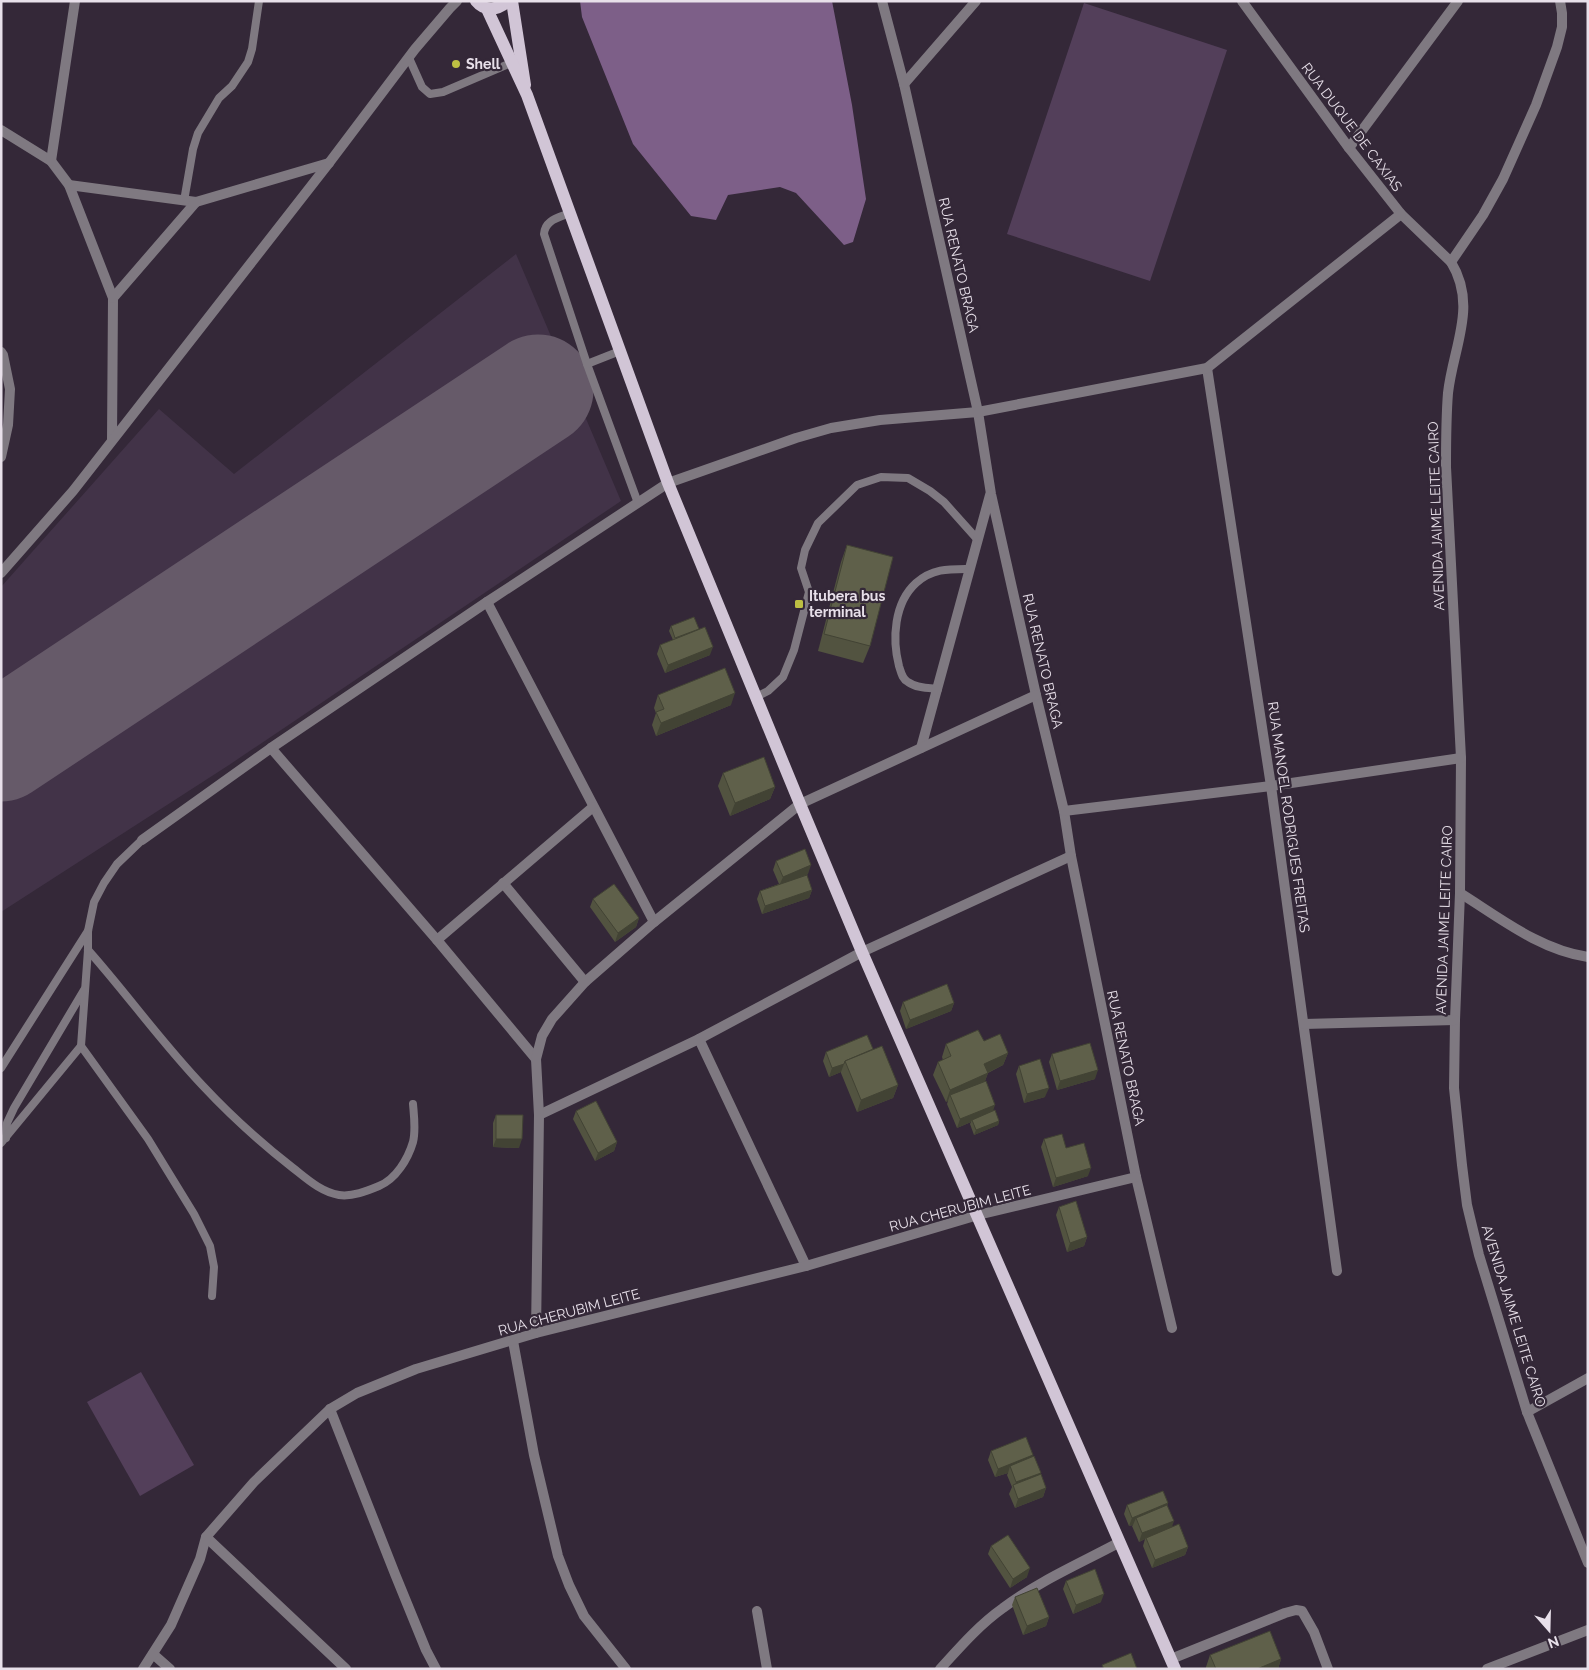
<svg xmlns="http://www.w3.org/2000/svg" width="1589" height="1670" font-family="Raleway,sans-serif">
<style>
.built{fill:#423348}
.green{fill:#533f5a}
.water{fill:#7d5f88}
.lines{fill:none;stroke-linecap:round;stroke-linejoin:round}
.runway{stroke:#665a69;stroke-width:111}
.service{stroke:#7f7981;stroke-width:8}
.minor{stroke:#7f7981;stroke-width:10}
.primary{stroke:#d1c5d6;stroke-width:12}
.wall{fill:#525340}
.shaded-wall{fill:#424334}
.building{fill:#5f604a;stroke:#424334}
.poi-dot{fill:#bdbf43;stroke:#342838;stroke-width:2}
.labels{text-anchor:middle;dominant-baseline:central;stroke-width:4.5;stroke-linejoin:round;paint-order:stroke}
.poi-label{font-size:14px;font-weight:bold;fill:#e8e0ea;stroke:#342838;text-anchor:start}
.street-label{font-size:14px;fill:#e8e0ea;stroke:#342838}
</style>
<rect width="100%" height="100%" fill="#342838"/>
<!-- built -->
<path class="built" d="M516 254 621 501 229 765 1 912V587L159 409 234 474Z"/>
<!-- green -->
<g class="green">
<path d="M1084 3 1227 50 1150 281 1007 234Z"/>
<path d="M141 1372 194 1465 140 1496 87 1402Z"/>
</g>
<!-- water -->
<path class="water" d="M580 1H832L852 105 866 199 853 242 844 245 796 193 780 187 728 195 716 220 691 216 633 144 582 17Z"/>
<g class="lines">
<!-- runway -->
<path class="runway" d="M1 746 538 390"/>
<!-- service -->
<g class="service">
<path d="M409 58 422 87 430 94 443 92 511 63"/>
<path d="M184 201 193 149 198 133 219 98 232 86 248 62 252 49 259 1"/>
<path d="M570 213C558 218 545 220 544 234L587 364 638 503"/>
<path d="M587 364 620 351"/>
<path d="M938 689C928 688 916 688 908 682 902 679 901 672 899 666 892 639 894 603 916 583 933 568 950 569 970 569"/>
<path d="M756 697 768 691 783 677 794 650 809 592 801 568 805 550 818 523 857 485 881 477 908 478 930 491 944 502 978 540"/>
<path d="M88 950C127 994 162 1043 203 1086 231 1116 261 1143 293 1168 307 1179 321 1192 339 1195 352 1197 367 1191 379 1186 396 1179 408 1159 413 1142 416 1130 414 1116 413 1104"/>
<path d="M81 1046 148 1139 194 1214 210 1246 214 1267 212 1296"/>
<path d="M1 1068 88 931"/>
<path d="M6 1138 7 1123 14 1108 84 990"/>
<path d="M1 1143 81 1046 88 950V931L94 902 104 883 117 864 142 840"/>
</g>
<!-- minor -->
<g class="minor">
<path d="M882 1 904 84 978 412 991 494 1036 695 1064 811 1071 856 1136 1177 1172 1328"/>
<path d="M1242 1 1349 148 1401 214 1451 262C1478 306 1453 347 1448 393 1446 418 1446 442 1446 467L1461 758 1460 893 1455 1020 1454 1088 1462 1165 1467 1205 1479 1255 1527 1412 1588 1563"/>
<path d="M904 84 976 1"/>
<path d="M1 130 51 161 69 185 113 298 112 440"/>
<path d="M1349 148 1458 1"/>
<path d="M51 161 75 1"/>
<path d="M69 185 196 202 329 163"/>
<path d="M1451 262 1483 215 1503 179 1536 105 1557 47 1562 27V13L1560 1"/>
<path d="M113 298 196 202"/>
<path d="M1 352 3 355 10 389 8 425 1 457"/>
<path d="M1207 368 1271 786 1337 1271"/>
<path d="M1 573 73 491 329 163 415 49 450 8 457 1"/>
<path d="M487 602 654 922"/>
<path d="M271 748 437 940 536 1059"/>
<path d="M921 748 990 495"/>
<path d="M1064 811 1271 786 1461 758"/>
<path d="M142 840 271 748 487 602 668 483 796 438 831 428 880 420 978 412 1207 368 1401 214"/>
<path d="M503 883 585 982"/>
<path d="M1460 893C1500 918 1540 950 1588 957"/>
<path d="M437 940 593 807"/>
<path d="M1304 1024 1455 1020"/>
<path d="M699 1039 806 1266"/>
<path d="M539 1115 699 1039 862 952 1071 856"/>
<path d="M536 1333 539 1115 536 1059 542 1036 552 1019 585 982 654 922 800 804 1036 695"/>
<path d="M513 1341 534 1455 558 1556 569 1585 584 1616 626 1669"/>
<path d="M330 1409 395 1574 426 1650 436 1669"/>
<path d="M1527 1412 1588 1378"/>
<path d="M206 1537 346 1669"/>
<path d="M757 1611 767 1669"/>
<path d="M153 1654 170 1669"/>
<path d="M1171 1659 1285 1613 1296 1610 1302 1611 1314 1632 1328 1669"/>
<path d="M143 1669 171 1625 200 1559 206 1537 254 1482 330 1409 357 1393 416 1369 536 1333 806 1266 978 1215 1136 1177"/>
<path d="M940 1669C960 1647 979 1625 1003 1608 1039 1581 1081 1563 1120 1542"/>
<path d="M1487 1669 1588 1630"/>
</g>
<!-- primary -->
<g class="primary">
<path d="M476 1C485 12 498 10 508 1"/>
<path d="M512 1 525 85"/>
<path d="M487 9 527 95 668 483 800 804 862 952 1175 1669"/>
</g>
</g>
<!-- wall -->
<g class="wall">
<path d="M847 545 870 646 863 663 818 651 841 562Z"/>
<path d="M671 626 698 630 710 655 665 673 657 654 660 645 673 640 669 631Z"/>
<path d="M658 695 731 705 656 736 652 725 656 713 654 708Z"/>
<path d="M723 773 775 787 770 799 730 816 718 786Z"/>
<path d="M776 861 808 874 806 875 812 890 809 898 762 914 757 899 760 891 779 884 773 870Z"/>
<path d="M593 899 639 918 636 927 615 942 590 907Z"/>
<path d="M903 1002 954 1003 951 1011 906 1029 900 1011Z"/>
<path d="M984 1041 1008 1053 1003 1065 988 1073 985 1081 993 1111 999 1121 998 1125 974 1135 970 1124 971 1122 957 1128 947 1104 948 1101 946 1102 933 1075 938 1062 943 1060 942 1057 946 1044Z"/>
<path d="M873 1049 898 1085 893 1098 857 1112 841 1073V1072L829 1077 823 1061 826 1052Z"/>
<path d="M1052 1054 1095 1079 1057 1090 1049 1062Z"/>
<path d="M1019 1066 1045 1097 1024 1103 1016 1074Z"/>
<path d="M576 1111 617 1142 614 1151 595 1161 573 1119Z"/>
<path d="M496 1115 519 1148 493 1147V1123Z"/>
<path d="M1044 1139 1066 1148 1088 1176 1053 1187 1041 1147Z"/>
<path d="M1059 1207 1087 1237 1084 1246 1067 1252 1056 1215Z"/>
<path d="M991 1451 1033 1457 1046 1488 1043 1497 1015 1508 1009 1494 1012 1487 1007 1475 1008 1473 995 1477 988 1460Z"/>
<path d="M1168 1503 1167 1505 1171 1527 1188 1547 1185 1555 1152 1568 1143 1546 1145 1539 1139 1542 1132 1526 1133 1525 1129 1526 1124 1514 1127 1505Z"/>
<path d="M991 1546 1027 1577 1010 1588 988 1554Z"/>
<path d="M1066 1581 1101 1602 1073 1614 1063 1589Z"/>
<path d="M1015 1597 1049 1617 1046 1626 1023 1635 1012 1605Z"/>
<path d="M1210 1655 1281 1659 1278 1669H1206V1667Z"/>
</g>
<!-- shaded-wall -->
<g class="shaded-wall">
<path d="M713 647 710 655 665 673 668 665Z"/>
<path d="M735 693 731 705 656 736 661 723Z"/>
<path d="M775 787 770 799 730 816 735 803Z"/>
<path d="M811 865 808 874 779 886 783 877Z"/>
<path d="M812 890 809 898 762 914 765 906Z"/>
<path d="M639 918 636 927 615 942 618 933Z"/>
<path d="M954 1003 951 1011 906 1029 910 1020Z"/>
<path d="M1008 1053 1003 1065 979 1077 984 1064Z"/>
<path d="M844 1064 841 1072 829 1077 832 1068Z"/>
<path d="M1098 1070 1095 1079 1057 1090 1060 1081Z"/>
<path d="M988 1073 983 1086 950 1095 948 1101 946 1102 950 1090Z"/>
<path d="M898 1085 893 1098 857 1112 861 1100Z"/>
<path d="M1049 1088 1045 1097 1024 1103 1027 1094Z"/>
<path d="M995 1105 992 1114 972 1120 971 1122 957 1128 960 1119Z"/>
<path d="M999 1121 998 1125 974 1135 976 1130Z"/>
<path d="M496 1139H522L519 1148 493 1147Z"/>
<path d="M617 1142 614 1151 595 1161 598 1153Z"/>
<path d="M1091 1168 1088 1176 1053 1187 1056 1178Z"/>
<path d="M1087 1237 1084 1246 1067 1252 1070 1243Z"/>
<path d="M1033 1455 1030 1464 1010 1466 1008 1473 995 1477 998 1469Z"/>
<path d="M1041 1473 1038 1481 1014 1488 1016 1482Z"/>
<path d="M1046 1488 1043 1497 1015 1508 1018 1499Z"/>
<path d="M1168 1503 1165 1512 1136 1518 1133 1525 1129 1526 1132 1518Z"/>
<path d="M1174 1521 1171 1530 1146 1538 1145 1539 1139 1542 1142 1533Z"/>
<path d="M1188 1547 1185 1555 1152 1568 1155 1560Z"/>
<path d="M1030 1568 1027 1577 1010 1588 1013 1579Z"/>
<path d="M1104 1594 1101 1602 1073 1614 1076 1605Z"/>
<path d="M1049 1617 1046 1626 1023 1635 1027 1626Z"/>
<path d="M1281 1659 1278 1669H1257Z"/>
</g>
<!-- building -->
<g class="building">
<path d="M847 545 893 557 870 646 824 634Z"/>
<path d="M694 617 699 629 675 638 671 626Z"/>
<path d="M705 627 713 647 668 665 660 645Z"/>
<path d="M725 668 735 693 661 723 656 712 664 709 658 695Z"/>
<path d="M764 757 775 787 735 803 723 773Z"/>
<path d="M805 849 811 865 783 877 776 861Z"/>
<path d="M807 875 812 890 765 906 760 891Z"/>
<path d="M614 884 639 918 618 933 593 899Z"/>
<path d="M947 984 954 1003 910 1020 903 1002Z"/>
<path d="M978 1030 984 1041 1000 1034 1008 1053 984 1064 988 1073 950 1090 938 1062 951 1056 946 1044Z"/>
<path d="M867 1035 873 1049 845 1061 844 1064 832 1068 826 1052Z"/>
<path d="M1090 1043 1098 1070 1060 1081 1052 1054Z"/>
<path d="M882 1046 898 1085 861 1100 845 1061Z"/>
<path d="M1040 1059 1049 1088 1027 1094 1019 1066Z"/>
<path d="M986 1081 995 1105 960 1119 950 1095Z"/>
<path d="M596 1101 617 1142 598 1153 576 1111Z"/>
<path d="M995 1110 999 1121 976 1130 972 1120Z"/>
<path d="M496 1115H523L522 1139H496Z"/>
<path d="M1062 1134 1066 1148 1084 1143 1091 1168 1056 1178 1044 1139Z"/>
<path d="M1076 1201 1087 1237 1070 1243 1059 1207Z"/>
<path d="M1026 1437 1033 1455 998 1469 991 1451Z"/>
<path d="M1034 1456 1041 1473 1016 1482 1010 1466Z"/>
<path d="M1041 1474 1046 1488 1018 1499 1013 1485Z"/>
<path d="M1163 1491 1168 1503 1132 1518 1127 1505Z"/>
<path d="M1167 1505 1174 1521 1142 1533 1136 1518Z"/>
<path d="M1179 1524 1188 1547 1155 1560 1146 1538Z"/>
<path d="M1008 1535 1030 1568 1013 1579 991 1546Z"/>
<path d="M1095 1569 1104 1594 1076 1605 1066 1581Z"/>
<path d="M1037 1588 1049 1617 1027 1626 1015 1597Z"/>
<path d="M1270 1631 1281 1659 1257 1669H1216L1210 1655Z"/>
<path d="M1131 1653 1137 1669H1104L1102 1665Z"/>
</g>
<!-- markers -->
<g class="poi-dot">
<circle cx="456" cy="64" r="5"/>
<rect x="794" y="599" width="10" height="10" rx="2.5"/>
</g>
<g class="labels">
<!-- poi labels -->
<g class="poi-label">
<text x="466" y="64">Shell</text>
<text x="809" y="596">Itubera bus<tspan x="809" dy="16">terminal</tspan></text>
</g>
<!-- street labels -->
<g class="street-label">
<text transform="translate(1352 127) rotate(53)">RUA DUQUE DE CAXIAS</text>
<text transform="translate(959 265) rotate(77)">RUA RENATO BRAGA</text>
<text transform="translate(1436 516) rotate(-92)">AVENIDA JAIME LEITE CAIRO</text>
<text transform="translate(1043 661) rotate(77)">RUA RENATO BRAGA</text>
<text transform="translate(1289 817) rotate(82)">RUA MANOEL RODRIGUES FREITAS</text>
<text transform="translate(1444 920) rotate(-88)">AVENIDA JAIME LEITE CAIRO</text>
<text transform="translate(1126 1058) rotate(78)">RUA RENATO BRAGA</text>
<text transform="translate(960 1208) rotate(-15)">RUA CHERUBIM LEITE</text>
<text transform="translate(569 1312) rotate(-15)">RUA CHERUBIM LEITE</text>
<text transform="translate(1514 1316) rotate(73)">AVENIDA JAIME LEITE CAIRO</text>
</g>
</g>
<!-- border -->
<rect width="1589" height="1670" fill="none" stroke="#e8e0ea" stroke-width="5"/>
<!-- north arrow -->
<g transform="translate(1549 1630) rotate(160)" stroke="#342838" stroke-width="4" paint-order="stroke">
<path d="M0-4L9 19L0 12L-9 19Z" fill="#e8e0ea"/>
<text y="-8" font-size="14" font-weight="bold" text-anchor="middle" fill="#e8e0ea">N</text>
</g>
</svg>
